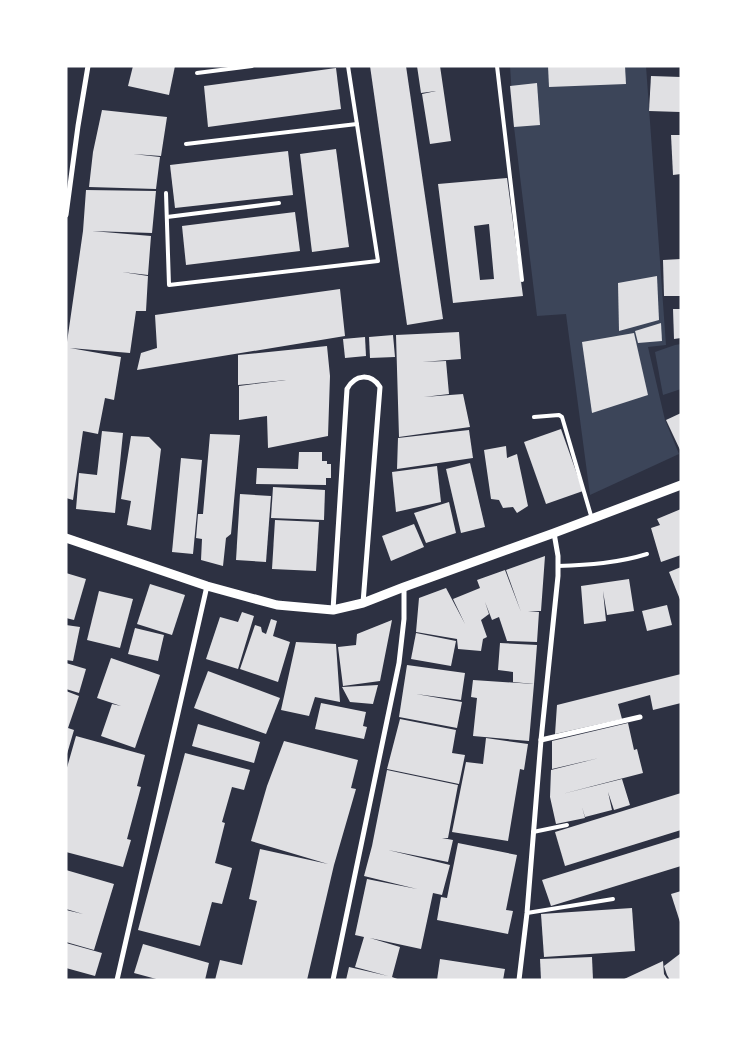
<svg xmlns="http://www.w3.org/2000/svg" width="747" height="1046" font-family="Rubik,sans-serif">
<style>
.green{fill:#3c4559}
.building{fill:#e0e0e3;fill-rule:evenodd}
.lines{fill:none;stroke-linecap:round;stroke-linejoin:round}
.service{stroke:#fff;stroke-width:4}
.minor{stroke:#fff;stroke-width:5}
.tertiary{stroke:#fff;stroke-width:9}
</style>
<rect width="100%" height="100%" fill="#2d3142"/>
<!-- green -->
<g class="green">
<path d="M510 66H646L666 345 648 347 665 420 679 454 590 495 566 314 537 316 514 127Z"/>
<path d="M681 344V389L663 395 655 352 675 345Z"/>
</g>
<!-- building -->
<g class="building">
<path d="M133 66H175L169 95 128 86Z"/>
<path d="M370 66H406L443 319 407 325Z"/>
<path d="M417 66H440L451 141 430 144 422 94 436 91 421 93Z"/>
<path d="M548 66H625L626 84 549 87Z"/>
<path d="M336 68 341 109 208 127 204 86Z"/>
<path d="M651 76 681 77 680 112 649 111Z"/>
<path d="M537 83 540 125 514 127 510 86Z"/>
<path d="M102 110 167 117 161 156 133 154 160 157 156 189 89 187 93 152Z"/>
<path d="M671 135H681V174L673 175Z"/>
<path d="M336 149 349 247 312 252 300 154Z"/>
<path d="M288 151 293 195 175 208 170 165Z"/>
<path d="M507 178 523 296 453 303 438 184ZM489 224 494 279 480 280 474 226Z"/>
<path d="M86 190 156 191 152 233 92 231 151 236 148 275 122 272 148 276 146 311H136L130 353 70 348 121 357 114 400 105 398 98 434 83 431 73 500 66 498V349L83 231Z"/>
<path d="M295 212 300 251 186 265 182 226Z"/>
<path d="M681 259V296H664L663 260Z"/>
<path d="M657 276 659 320 619 331 618 283Z"/>
<path d="M340 289 345 336 137 370 141 353 157 348 155 315Z"/>
<path d="M673 309H681V338L674 339Z"/>
<path d="M661 323 662 341 638 343 635 331Z"/>
<path d="M459 332 461 359 422 362 446 361 449 394 424 397 463 394 470 427 399 437 396 335Z"/>
<path d="M634 333 648 395 592 413 582 342Z"/>
<path d="M393 335 395 357 370 358 369 337Z"/>
<path d="M365 337 366 356 345 358 343 339Z"/>
<path d="M327 346 330 376 328 436 268 448 267 416 239 420V386L286 380 238 385V355Z"/>
<path d="M681 413V452L666 420Z"/>
<path d="M561 429 583 491 546 504 524 442Z"/>
<path d="M469 430 473 458 397 469 398 438Z"/>
<path d="M102 431 123 433 115 513 76 509 79 473 97 475Z"/>
<path d="M210 434 240 435 231 534 226 538 223 566 201 560 202 539 196 538 198 514H203Z"/>
<path d="M131 436 149 437 161 449 151 530 127 525 131 501 121 499Z"/>
<path d="M506 446 507 458 517 454 528 506 517 513 513 507 503 508 499 500 491 499 484 450Z"/>
<path d="M299 452H322V461H327V464H331V478H326V485L256 484 257 468 298 469Z"/>
<path d="M181 458 202 460 193 554 172 552Z"/>
<path d="M470 463 485 527 461 533 446 469Z"/>
<path d="M437 466 441 502 396 512 392 472Z"/>
<path d="M273 487 325 490 324 520 271 518Z"/>
<path d="M240 494 271 496 266 562 236 560Z"/>
<path d="M449 502 456 533 426 543 414 513Z"/>
<path d="M681 509V555L661 562 651 528 660 525 657 519Z"/>
<path d="M275 520 319 522 316 571 272 569Z"/>
<path d="M414 524 424 547 391 561 382 536Z"/>
<path d="M545 556 541 611H528L539 612 537 642 507 641 499 617 492 620 485 602 489 614 481 620 487 637 483 639 481 651 458 649 457 639 416 632 419 598 446 588 465 624 453 599 480 588 477 580 505 570 521 612 506 570Z"/>
<path d="M681 567V602L669 572Z"/>
<path d="M66 573 86 579 74 620 66 618Z"/>
<path d="M629 579 634 611 607 615 603 591 606 621 584 624 581 586Z"/>
<path d="M150 584 185 595 172 635 137 624Z"/>
<path d="M99 591 133 599 120 648 87 640Z"/>
<path d="M667 605 672 625 647 631 642 611Z"/>
<path d="M242 612 254 616 238 669 206 659 220 617 238 622Z"/>
<path d="M271 619 277 621 273 636 290 642 278 682 240 669 255 625 261 627 262 632 266 634Z"/>
<path d="M392 620 380 681 343 686 338 647 356 645 357 634Z"/>
<path d="M66 625 80 627 73 661 66 660Z"/>
<path d="M135 628 164 635 158 661 128 654Z"/>
<path d="M416 633 456 641 451 666 411 659Z"/>
<path d="M296 642 336 644 340 702 315 697 309 716 281 710Z"/>
<path d="M500 643 537 645 534 684 513 682V672L498 670Z"/>
<path d="M111 658 160 675 135 748 101 736 112 704 121 706 97 698Z"/>
<path d="M66 663 86 669 79 693 66 689Z"/>
<path d="M407 665 465 673 461 700 416 694 462 702 457 728 399 717Z"/>
<path d="M208 671 280 698 266 734 194 708Z"/>
<path d="M681 674V703L653 710 650 695 618 704 622 719 555 734 557 705Z"/>
<path d="M473 680 534 684 529 741 473 736 477 698 471 697Z"/>
<path d="M378 685 373 704 350 702 342 687Z"/>
<path d="M66 691 79 696 68 728 74 730 67 754Z"/>
<path d="M321 703 366 712 363 726 367 727 364 739 315 729Z"/>
<path d="M400 719 456 730 452 753 465 755 459 784 387 769Z"/>
<path d="M628 723 634 750 637 749 643 773 562 794 622 779 630 805 614 810 608 792 612 810 585 817 582 807 585 818 556 824 550 797 551 770 599 758 552 769V741Z"/>
<path d="M198 724 260 742 254 763 192 746Z"/>
<path d="M76 736 145 755 137 786 141 787 127 839 131 840 123 867 66 852V771Z"/>
<path d="M486 738 528 744 524 770 520 769 508 841 452 832 466 762 483 764Z"/>
<path d="M284 741 358 760 351 788 356 789 334 865 307 980H215L220 960 242 965 257 901 249 899 260 849 328 864 251 841 267 786Z"/>
<path d="M185 753 250 770 244 790 232 787 222 822 225 823 215 863 232 868 222 904 212 902 200 946 138 930Z"/>
<path d="M387 770 458 785 448 838H442L453 840 448 862 388 850 450 865 442 895 433 893 421 949 370 938 400 947 392 977 400 980H346L349 967 388 976 355 967 364 937 355 935 367 879 417 889 364 876 372 846Z"/>
<path d="M681 793V830L565 866 555 832Z"/>
<path d="M681 837V866L551 906 542 880Z"/>
<path d="M458 843 517 855 506 910 513 911 508 934 437 920 441 897 447 898Z"/>
<path d="M66 870 114 884 94 950 66 942V910L83 914 66 909Z"/>
<path d="M681 891V922H680L671 894Z"/>
<path d="M632 908 635 951 544 957 541 914Z"/>
<path d="M66 943 102 953 95 976 66 968Z"/>
<path d="M143 944 209 963 205 980H160L134 973Z"/>
<path d="M681 953V980H670L667 975 664 966Z"/>
<path d="M592 957 593 980H541L540 959Z"/>
<path d="M440 959 505 969 503 980H437Z"/>
<path d="M663 961 664 974 668 980H622Z"/>
</g>
<g class="lines">
<!-- service -->
<g class="service">
<path d="M497 66 522 280"/>
<path d="M197 73 252 66"/>
<path d="M186 144 357 124"/>
<path d="M166 193 169 285 378 261 348 66"/>
<path d="M167 217 279 203"/>
<path d="M534 417 559 415 562 417 592 519"/>
<path d="M558 566C589 565 618 563 647 554"/>
<path d="M533 832 567 825"/>
<path d="M527 913 613 899"/>
</g>
<!-- minor -->
<g class="minor">
<path d="M66 215 78 126 88 66"/>
<path d="M333 610 347 389C355 374 371 373 380 387L363 603"/>
<path d="M541 740 640 717"/>
<path d="M117 980 207 586"/>
<path d="M333 980 399 663 404 619V587"/>
<path d="M519 980 527 913 541 740 558 576V556L554 533"/>
</g>
<!-- tertiary -->
<path class="tertiary" d="M66 538 207 586 277 605 333 610 363 603 404 587 554 533 681 485"/>
</g>
<!-- border -->
<rect width="747" height="1046" fill="none" stroke="#ffffff" stroke-width="135"/>
</svg>
